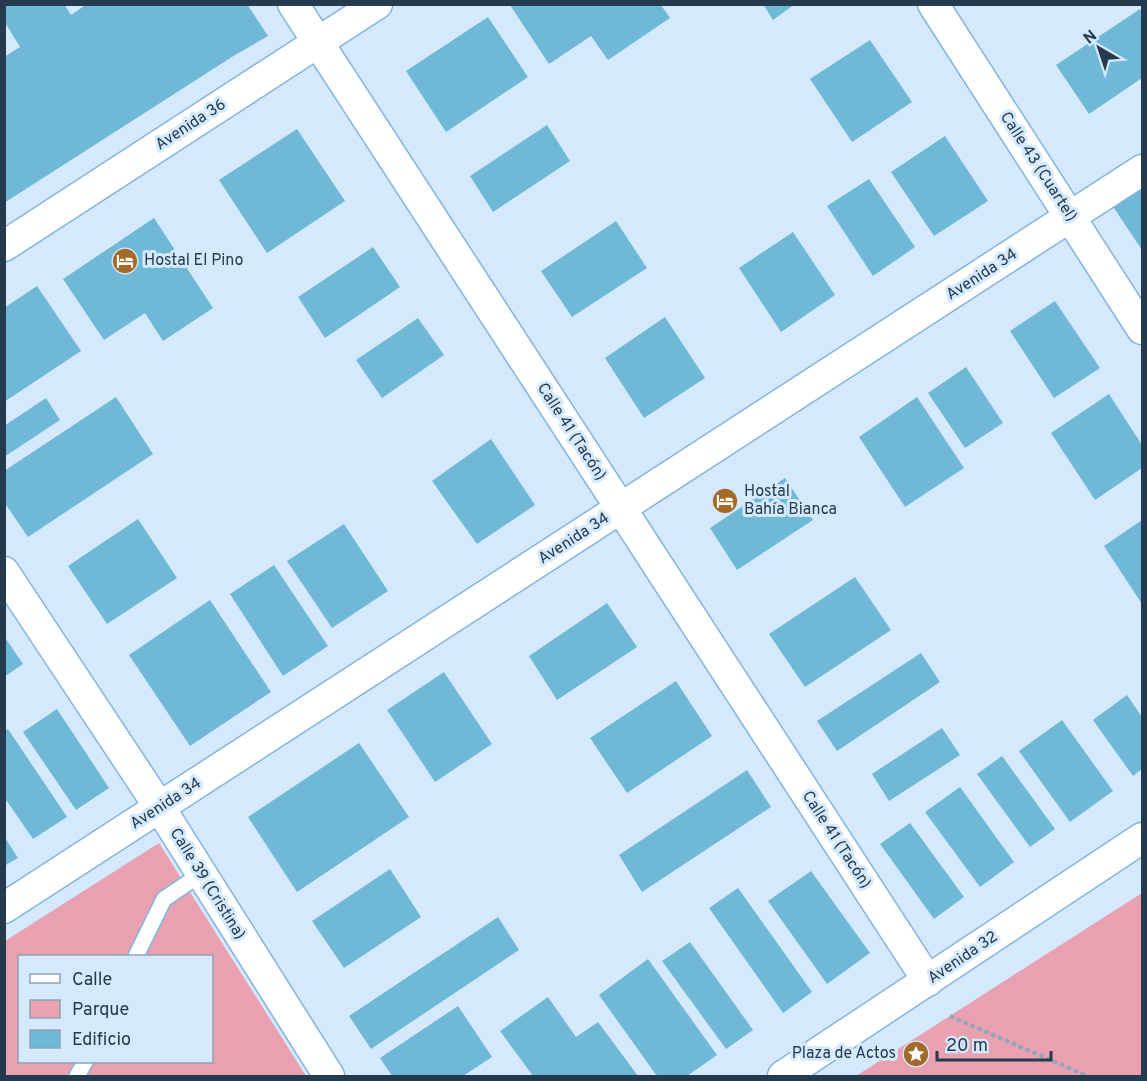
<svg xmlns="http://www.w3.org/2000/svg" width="1147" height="1081" font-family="Overpass,sans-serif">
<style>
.green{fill:#e9a1b1;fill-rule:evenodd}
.building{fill:#6fb9d6}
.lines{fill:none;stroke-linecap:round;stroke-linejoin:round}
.service-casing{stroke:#80b4e1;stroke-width:18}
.minor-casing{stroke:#80b4e1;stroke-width:33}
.path{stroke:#91a6b8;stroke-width:4;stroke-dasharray:4.5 3;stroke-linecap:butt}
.service{stroke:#fff;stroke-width:15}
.minor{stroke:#fff;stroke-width:30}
.labels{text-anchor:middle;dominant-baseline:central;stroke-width:6;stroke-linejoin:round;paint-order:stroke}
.street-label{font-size:16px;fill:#253a4d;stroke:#d4e9fb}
.poi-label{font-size:16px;fill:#253a4d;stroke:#d4e9fb;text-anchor:start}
</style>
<rect width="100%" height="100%" fill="#d4e9fb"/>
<!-- green -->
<g class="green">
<path d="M159 843 306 1076H5V941ZM20 956H212V1062H20Z"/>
<path d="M1142 893V1076H856Z"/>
</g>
<!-- building -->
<g class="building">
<path d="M4 4H64L71 15 87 4H247L268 36 235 55 4 203V57L20 47 4 21Z"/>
<path d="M763 4H795L773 20Z"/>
<path d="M510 5H661L670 18 608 60 591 36 549 64Z"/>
<path d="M1140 9 1142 13V78L1089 114 1056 65Z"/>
<path d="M488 17 528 77 446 132 406 71Z"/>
<path d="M870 40 912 102 852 142 810 79Z"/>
<path d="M547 125 570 161 493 212 470 176Z"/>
<path d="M297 129 345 201 267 253 219 180Z"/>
<path d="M945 136 988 201 934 236 891 172Z"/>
<path d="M869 179 915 247 873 276 827 206Z"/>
<path d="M1142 184V250L1112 205Z"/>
<path d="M154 218 213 308 163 341 145 313 104 340 63 279Z"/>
<path d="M616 221 647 268 572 317 541 271Z"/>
<path d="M793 232 835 295 781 332 739 268Z"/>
<path d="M373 247 400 287 325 338 298 297Z"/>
<path d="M37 286 81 351 4 402V308Z"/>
<path d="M1055 301 1100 368 1054 398 1010 331Z"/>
<path d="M665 317 705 378 644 418 605 358Z"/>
<path d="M418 318 444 355 382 398 356 360Z"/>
<path d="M966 367 1003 423 965 448 928 393Z"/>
<path d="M1109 394 1142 445V468L1095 500 1051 433Z"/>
<path d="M116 397 153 454 28 537 4 502V471Z"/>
<path d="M917 397 964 468 905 507 859 437Z"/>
<path d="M46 398 60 420 4 457V426Z"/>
<path d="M491 439 535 505 477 544 432 481Z"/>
<path d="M785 478 813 520 737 570 710 528Z"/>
<path d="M138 519 177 578 107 624 68 566Z"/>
<path d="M1142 520V604L1104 546Z"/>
<path d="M344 524 388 591 332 628 287 561Z"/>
<path d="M274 565 328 646 283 676 230 594Z"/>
<path d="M855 577 891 630 805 687 769 634Z"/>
<path d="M210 600 271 692 190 746 129 655Z"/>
<path d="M607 603 637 647 557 700 529 656Z"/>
<path d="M4 636 23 664 4 677Z"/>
<path d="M921 653 940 682 837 751 817 721Z"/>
<path d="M444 672 492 744 435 782 387 710Z"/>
<path d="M676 681 712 736 627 793 590 738Z"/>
<path d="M1127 695 1142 717V769L1133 776 1093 720Z"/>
<path d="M57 709 109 788 76 810 23 732Z"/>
<path d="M1062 720 1113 791 1070 822 1019 751Z"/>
<path d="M942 728 960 755 889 801 872 774Z"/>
<path d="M8 729 67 817 33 839 4 797V731Z"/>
<path d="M359 743 409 817 297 892 248 817Z"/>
<path d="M1002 756 1055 829 1030 847 977 774Z"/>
<path d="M747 770 771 807 642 892 619 855Z"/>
<path d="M960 787 1014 862 980 887 925 812Z"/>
<path d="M910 823 964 897 934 919 880 844Z"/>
<path d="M4 836 18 858 4 866Z"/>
<path d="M390 869 421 917 344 968 312 921Z"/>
<path d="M811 871 870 953 827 984 768 901Z"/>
<path d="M738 888 812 992 783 1013 709 908Z"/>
<path d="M498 917 519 950 371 1049 349 1016Z"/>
<path d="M690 942 753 1030 726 1049 662 961Z"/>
<path d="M648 959 717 1055 687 1076H657L599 995Z"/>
<path d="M548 997 576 1037 598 1022 638 1076H533L500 1031Z"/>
<path d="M458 1006 492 1057 463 1076H392L380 1058Z"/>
</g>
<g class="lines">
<!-- service casing -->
<g class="service-casing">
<g id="service">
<path d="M136 956 164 899 201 874"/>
<path d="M77 1076 85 1062"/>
</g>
</g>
<!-- minor casing -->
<g class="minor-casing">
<g id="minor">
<path d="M293 4 928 981"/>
<path d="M933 4 1142 329"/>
<path d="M4 246 377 4"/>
<path d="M4 572 160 808 329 1076"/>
<path d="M4 908 1142 170"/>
<path d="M783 1076 1142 838"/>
</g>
</g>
<!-- path -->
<path class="path" d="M950 1016 1087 1076"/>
<!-- service -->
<use href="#service" class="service"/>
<!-- minor -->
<use href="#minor" class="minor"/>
</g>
<!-- icons -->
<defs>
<g id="hotel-disc" transform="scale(1.35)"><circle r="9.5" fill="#a46a29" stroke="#d4e9fb"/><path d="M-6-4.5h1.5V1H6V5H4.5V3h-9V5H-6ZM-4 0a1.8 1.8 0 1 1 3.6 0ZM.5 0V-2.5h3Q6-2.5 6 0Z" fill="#fff"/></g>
<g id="sight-disc" transform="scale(1.35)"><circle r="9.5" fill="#a46a29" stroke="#d4e9fb"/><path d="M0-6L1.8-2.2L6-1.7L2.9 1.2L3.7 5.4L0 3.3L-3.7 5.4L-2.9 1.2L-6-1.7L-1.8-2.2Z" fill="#fff"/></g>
</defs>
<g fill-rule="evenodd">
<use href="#hotel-disc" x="125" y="261"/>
<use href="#hotel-disc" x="725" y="501"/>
<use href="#sight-disc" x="916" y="1054"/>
</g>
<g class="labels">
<!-- street labels -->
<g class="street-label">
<text transform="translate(191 125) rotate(-33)">Avenida 36</text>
<text transform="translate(1038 167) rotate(57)">Calle 43 (Cuartel)</text>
<text transform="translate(982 275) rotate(-33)">Avenida 34</text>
<text transform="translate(571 432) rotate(57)">Calle 41 (Tacón)</text>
<text transform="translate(574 539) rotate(-33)">Avenida 34</text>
<text transform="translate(166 804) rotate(-33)">Avenida 34</text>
<text transform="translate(836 840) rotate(57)">Calle 41 (Tacón)</text>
<text transform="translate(207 884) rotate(58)">Calle 39 (Cristina)</text>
<text transform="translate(963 958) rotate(-34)">Avenida 32</text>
</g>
<!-- poi labels -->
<g class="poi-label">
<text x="144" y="261">Hostal El Pino</text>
<text x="744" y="492">Hostal<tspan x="744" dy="18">Bahía Bianca</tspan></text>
<text x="896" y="1054" text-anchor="end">Plaza de Actos</text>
</g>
</g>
<!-- border -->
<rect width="1147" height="1081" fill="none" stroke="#253a4d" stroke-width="12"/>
<!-- legend -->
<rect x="18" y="955" width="195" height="108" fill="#d4e9fb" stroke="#8ea3b5" stroke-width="1.5"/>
<rect x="30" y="974" width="30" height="9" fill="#ffffff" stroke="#8ea3b5" stroke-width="1.5"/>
<text x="72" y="985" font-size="18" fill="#253a4d">Calle</text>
<rect x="30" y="1000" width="30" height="18" fill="#e9a1b1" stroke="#8ea3b5" stroke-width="1.5"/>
<text x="72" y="1015" font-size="18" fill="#253a4d">Parque</text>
<rect x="30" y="1030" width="30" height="18" fill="#6fb9d6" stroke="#8ea3b5" stroke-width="1.5"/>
<text x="72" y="1045" font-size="18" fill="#253a4d">Edificio</text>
<!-- north arrow -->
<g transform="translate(1099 48) rotate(321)" stroke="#d4e9fb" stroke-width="4.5" paint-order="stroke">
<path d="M0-4.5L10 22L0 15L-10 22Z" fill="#253a4d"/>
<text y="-9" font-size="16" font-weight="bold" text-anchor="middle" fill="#253a4d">N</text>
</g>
<!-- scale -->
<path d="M937 1051v9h114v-9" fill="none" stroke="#253a4d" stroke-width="3"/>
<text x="946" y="1051" font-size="18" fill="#253a4d" stroke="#d4e9fb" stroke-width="4.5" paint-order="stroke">20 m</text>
</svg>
